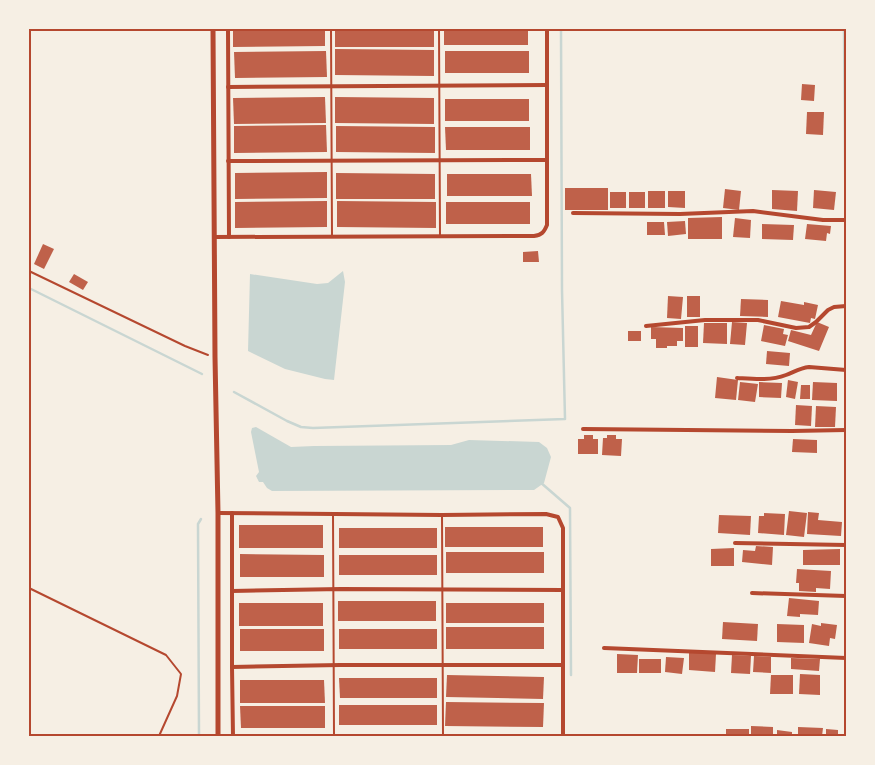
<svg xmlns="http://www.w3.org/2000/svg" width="875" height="765" font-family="'Times New Roman',serif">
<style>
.water{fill:#c9d6d2}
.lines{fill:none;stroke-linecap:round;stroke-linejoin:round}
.stream{stroke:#c9d6d2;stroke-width:2.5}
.building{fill:#bf614a}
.path{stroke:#b5482f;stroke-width:2}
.service{stroke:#b5482f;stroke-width:2}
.minor{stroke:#b5482f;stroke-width:4}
.tertiary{stroke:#b5482f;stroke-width:5}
.neatline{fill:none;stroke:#b5482f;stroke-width:2}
</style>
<rect width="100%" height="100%" fill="#f6efe4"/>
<!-- water -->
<g class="water">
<path d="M343 271 345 282 334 380 325 379 285 369 248 351 250 274 317 284 328 283Z"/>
<path d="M256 427 291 447 314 446 451 445 469 440 539 442 547 448 551 457 544 483 534 490 272 491 267 488 263 482H259L256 476 259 472 251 432 252 428Z"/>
</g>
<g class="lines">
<!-- stream -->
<g class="stream">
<path d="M844 29 846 279V551"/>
<path d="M29 288 202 374"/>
<path d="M234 392 287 421 301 427 313 428 565 419 562 290 561 29"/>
<path d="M540 482 570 508 571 675"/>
<path d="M199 736 198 524 201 519"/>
</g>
</g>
<!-- building -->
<g class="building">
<path d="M233 29H325V46L233 47Z"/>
<rect x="335" y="29" width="99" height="18"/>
<rect x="444" y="29" width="84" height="16"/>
<path d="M335 49 434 50V76L335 75Z"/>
<path d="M326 51 327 77 235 78 234 52Z"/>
<rect x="445" y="51" width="84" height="22"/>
<path d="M802 84 815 85 814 101 801 100Z"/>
<path d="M325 97 326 123 234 124 233 98Z"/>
<path d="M335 97 434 98V124L335 123Z"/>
<rect x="445" y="99" width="84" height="22"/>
<path d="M807 112H824L823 135 806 134Z"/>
<path d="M326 125 327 152 234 153V126Z"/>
<path d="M336 126 435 127V153L336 152Z"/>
<path d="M445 127H530V150H446Z"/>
<path d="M327 172V198L235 199V173Z"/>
<path d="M336 173 435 174V199H336Z"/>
<path d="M447 174H531L532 196H447Z"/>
<rect x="565" y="188" width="43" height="22"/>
<path d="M725 189 741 191 739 210 723 208Z"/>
<path d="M772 190 798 191 797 211 772 209Z"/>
<path d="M814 190 836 192 834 210 813 208Z"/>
<rect x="648" y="191" width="17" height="17"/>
<path d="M668 191H685V208L668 207Z"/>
<rect x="610" y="192" width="16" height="16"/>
<rect x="629" y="192" width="16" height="16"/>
<path d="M327 201V227L235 228V202Z"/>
<path d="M337 201 436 202V228L337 227Z"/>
<rect x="446" y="202" width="84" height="22"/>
<path d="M722 217V239H688V218Z"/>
<path d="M735 218 751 220 750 238 733 237Z"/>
<path d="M685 221 686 234 668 236 667 222Z"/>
<path d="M647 222H664L665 235H647Z"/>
<path d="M762 224 794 225 793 240 762 239Z"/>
<path d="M807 224 831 226 830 234 827 233 826 241 805 239Z"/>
<path d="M43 244 54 249 44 269 34 264Z"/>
<path d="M538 251 539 262H523V252Z"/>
<path d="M74 274 88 282 83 290 69 282Z"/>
<path d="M668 296 683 297 681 319 667 318Z"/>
<rect x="687" y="296" width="13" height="21"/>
<path d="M741 299 768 300V317L740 316Z"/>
<path d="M781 301 804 305V302L818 305 815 319 811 318 810 323 778 317Z"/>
<path d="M732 322 747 323 745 345 730 344Z"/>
<path d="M817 322 829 327 819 351 788 341 791 330 811 335Z"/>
<path d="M704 323H727V344L703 343Z"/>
<path d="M764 325 784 329 783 334 788 335 785 346 761 341Z"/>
<rect x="685" y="326" width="13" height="21"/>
<path d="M651 327 683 328V341H677V346H667V348H656V339H651Z"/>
<rect x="628" y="331" width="13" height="10"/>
<path d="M767 351 790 353 789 366 766 364Z"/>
<path d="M717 377 738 380 736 400 715 398Z"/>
<path d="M788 380 798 382 795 399 786 397Z"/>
<path d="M740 382 758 384 755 402 738 400Z"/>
<path d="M759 382 782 383 781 398 759 397Z"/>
<path d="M813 382 837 383V401L812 400Z"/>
<path d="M801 385H810V399H800Z"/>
<path d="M796 405 812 406 811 426 795 425Z"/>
<path d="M816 406 836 407 835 427H815Z"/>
<path d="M584 435H593V439H598V454H578V439H584Z"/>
<path d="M607 435H616V439H622L621 456 602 455 603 438H607Z"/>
<path d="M793 439 817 440V453L792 452Z"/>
<path d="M789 511 807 513 804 537 786 535Z"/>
<path d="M808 512 819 513 818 520 842 522 841 536 807 534Z"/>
<path d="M764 513 785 514 784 535 758 533 759 516H764Z"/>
<path d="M719 515 751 516 750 535 718 533Z"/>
<rect x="239" y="525" width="84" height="23"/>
<rect x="445" y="527" width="98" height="20"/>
<rect x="339" y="528" width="98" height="20"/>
<path d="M756 546 773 547 772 565 742 562 743 550 755 551Z"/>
<path d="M734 548V566H711V549Z"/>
<path d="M840 549V565H803V550Z"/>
<rect x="446" y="552" width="98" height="21"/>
<path d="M240 554 324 555V577H240Z"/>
<rect x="339" y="555" width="98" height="20"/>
<path d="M797 569 831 571 830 589 816 588V592L799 591V583H796Z"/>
<path d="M789 598 819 601 818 615 800 614V617L787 616Z"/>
<rect x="338" y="601" width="98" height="20"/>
<rect x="239" y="603" width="84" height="23"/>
<rect x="446" y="603" width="98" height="20"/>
<path d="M723 622 758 624 757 641 722 639Z"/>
<path d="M821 623 837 625 835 639 830 638 829 646 809 643 812 624 821 626Z"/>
<path d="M777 624 804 625V643L777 642Z"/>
<rect x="446" y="627" width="98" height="22"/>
<rect x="240" y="629" width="84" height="22"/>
<rect x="339" y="629" width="98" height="20"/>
<path d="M689 652 716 654 715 672 689 670Z"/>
<path d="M617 654 638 655 637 673H617Z"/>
<path d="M732 655 751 656 750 674 731 673Z"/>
<path d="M754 656 771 657V673L753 672Z"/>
<path d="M666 657 684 658 682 674 665 672Z"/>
<path d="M791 658 820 659 819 671 791 669Z"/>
<rect x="639" y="659" width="22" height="14"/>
<path d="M800 674 820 675V695L799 694Z"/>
<path d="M447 675 544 677 543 699 446 697Z"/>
<path d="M771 675H793V694H770Z"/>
<path d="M339 678H437V698H340Z"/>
<path d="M240 680H324L325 703H240Z"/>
<path d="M446 702 544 703 543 727 445 726Z"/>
<rect x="339" y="705" width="98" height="20"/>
<path d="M240 706H325V728H241Z"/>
<path d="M751 726 773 727V736H751Z"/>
<path d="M798 727 823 728 822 736H798Z"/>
<rect x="726" y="729" width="23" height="7"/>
<path d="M826 729 838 730V736H826Z"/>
<path d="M777 730 792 732V736H777Z"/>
</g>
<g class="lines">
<!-- path -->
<g class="path">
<path d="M29 271 185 346 208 355"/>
<path d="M29 588 166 655 181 674 177 696 159 736"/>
</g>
<!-- service -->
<g class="service">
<path d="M331 29 332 236"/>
<path d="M439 29 440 236"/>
<path d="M333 514 334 736"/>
<path d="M442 515 443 736"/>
</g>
<!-- minor -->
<g class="minor">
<path d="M228 29 229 237"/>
<path d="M228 87 547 85"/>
<path d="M228 161 547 160"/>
<path d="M573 213 680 214 753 211 823 220H846"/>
<path d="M214 237 534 236C542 235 544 232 547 225V29"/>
<path d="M646 326 705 320H758L796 328 809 327 816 322 828 310 834 307 846 306"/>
<path d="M737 378C753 379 770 381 786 375 794 372 800 368 809 367L846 370"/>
<path d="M583 429 792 431 846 430"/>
<path d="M218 513 442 515 546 514 558 517 563 528V736"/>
<path d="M232 513V667L233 736"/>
<path d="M735 543 846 545"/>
<path d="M232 591 341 589 563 590"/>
<path d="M752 593 846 596"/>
<path d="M604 648 846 658"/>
<path d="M232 667 340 665H563"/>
</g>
<!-- tertiary -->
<path class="tertiary" d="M213 29 215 357 218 513V736"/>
</g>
<!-- border -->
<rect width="875" height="765" fill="none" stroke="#f6efe4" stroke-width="60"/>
<rect x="30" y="30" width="815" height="705" class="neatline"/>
</svg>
